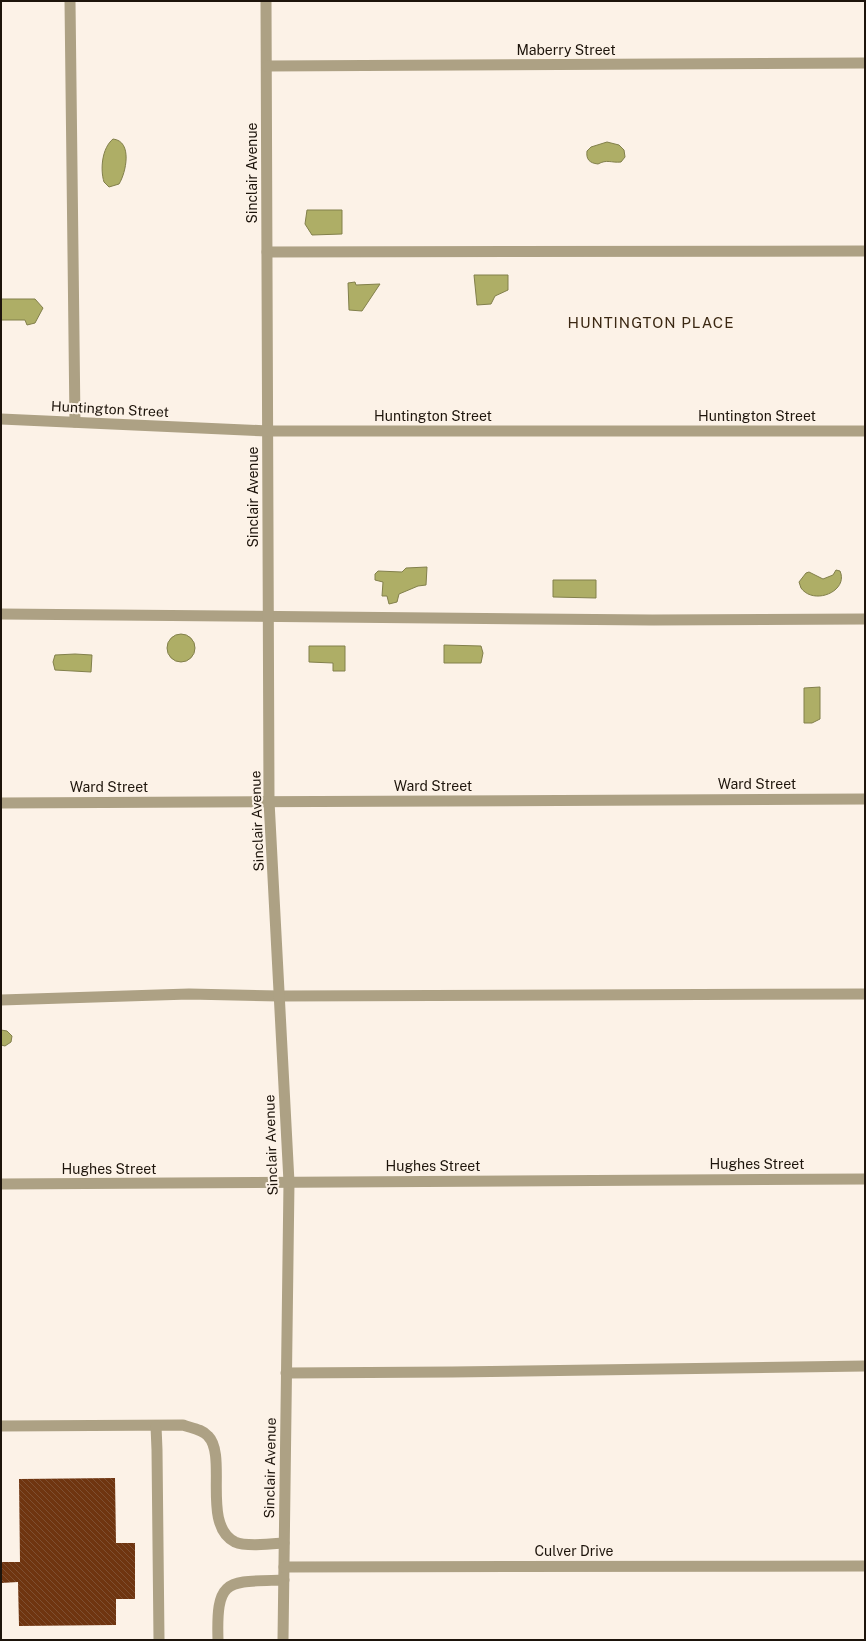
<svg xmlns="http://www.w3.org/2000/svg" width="866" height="1641" font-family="'Public Sans',sans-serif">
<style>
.water{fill:#aeae66;stroke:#82804b}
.building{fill:url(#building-back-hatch)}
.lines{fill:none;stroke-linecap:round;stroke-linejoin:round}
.service{stroke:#ada184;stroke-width:11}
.minor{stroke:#ada184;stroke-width:11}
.tertiary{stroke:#ada184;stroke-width:11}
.labels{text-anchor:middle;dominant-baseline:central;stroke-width:4;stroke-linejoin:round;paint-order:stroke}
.street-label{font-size:14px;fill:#1d140b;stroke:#fcf2e7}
.neighbourhood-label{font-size:15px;letter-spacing:1px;fill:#3b2812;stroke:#fcf2e7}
</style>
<defs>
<pattern id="building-back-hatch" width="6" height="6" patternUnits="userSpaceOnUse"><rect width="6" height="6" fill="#6f3510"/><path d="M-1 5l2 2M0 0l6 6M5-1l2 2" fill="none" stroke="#7e4f31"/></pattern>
</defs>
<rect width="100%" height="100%" fill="#fcf2e7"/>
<!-- water -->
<g class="water">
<path d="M113 139C133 141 126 173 119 184L109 187 104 182C100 169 102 148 113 139Z"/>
<path d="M607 142 619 145 624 150 625 157 621 162C611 163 607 159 598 164 589 163 586 159 587 151L591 147Z"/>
<path d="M307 210H342V234L312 235 305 224Z"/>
<path d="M474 275H508V290L495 296 491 304 477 305Z"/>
<path d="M355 282 356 285 380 284 362 311 349 310 348 283Z"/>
<path d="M1 299H35L43 308 35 323 27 325 25 320H1Z"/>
<path d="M427 567 426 585 418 586 399 594 397 602 389 604 387 596H382L383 582 375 580V574L378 571 402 572 406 568Z"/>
<path d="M836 570 840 571C849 591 814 606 801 588L799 582 806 573 809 572 823 579 833 575Z"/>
<path d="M553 580H596V598L553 597Z"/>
<circle cx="181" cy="648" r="14"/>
<path d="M444 645 481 646 483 653 481 663H444Z"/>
<path d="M309 646H345V671H333V663L309 662Z"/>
<path d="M75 654 92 655 91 672 55 670 53 662 55 655Z"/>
<path d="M820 687V719L812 723H804V688Z"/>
<path d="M1 1030 7 1031 12 1036 11 1042 5 1046 1 1045Z"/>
</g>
<!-- building -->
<path class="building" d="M115 1478 116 1543H135V1599H116V1625L19 1626 18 1582 1 1583V1562H20L19 1479Z"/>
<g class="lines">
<!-- service -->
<g class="service">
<path d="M70 1 75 422"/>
<path d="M267 252 865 251"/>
<path d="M1 614 652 620 865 619"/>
<path d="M1 1000 189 994 279 996 865 994"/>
<path d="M286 1373 452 1372 865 1366"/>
<path d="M1 1426 183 1425C191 1428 202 1429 208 1436 228 1456 201 1525 235 1542 246 1547 272 1544 284 1543"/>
<path d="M156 1426 157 1450 159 1640"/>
<path d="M218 1640C216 1577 227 1582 284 1580"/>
</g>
<!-- minor -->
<g class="minor">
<path d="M266 1 269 801 289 1182 283 1640"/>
<path d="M267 66 865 63"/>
<path d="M1 419 268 431H865"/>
<path d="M1 1184 865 1179"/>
<path d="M284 1567 865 1566"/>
</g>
<!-- tertiary -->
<path class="tertiary" d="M1 803 865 799"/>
</g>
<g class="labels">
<!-- street labels -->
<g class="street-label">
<text x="566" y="50">Maberry Street</text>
<text transform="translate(252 173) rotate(-90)">Sinclair Avenue</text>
<text transform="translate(110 409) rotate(3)">Huntington Street</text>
<text x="433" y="416">Huntington Street</text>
<text x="757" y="416">Huntington Street</text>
<text transform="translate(253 497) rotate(-90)">Sinclair Avenue</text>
<text x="757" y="784">Ward Street</text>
<text x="433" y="786">Ward Street</text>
<text x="109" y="787">Ward Street</text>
<text transform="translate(257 821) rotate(-92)">Sinclair Avenue</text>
<text transform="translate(271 1145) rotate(-92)">Sinclair Avenue</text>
<text x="757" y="1164">Hughes Street</text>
<text x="433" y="1166">Hughes Street</text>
<text x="109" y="1169">Hughes Street</text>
<text transform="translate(270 1468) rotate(-89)">Sinclair Avenue</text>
<text x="574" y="1551">Culver Drive</text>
</g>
<!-- neighbourhood labels -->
<g class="neighbourhood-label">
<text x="651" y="322">HUNTINGTON PLACE</text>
</g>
</g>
<!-- border -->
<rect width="866" height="1641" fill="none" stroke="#1d140b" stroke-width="4"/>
</svg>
